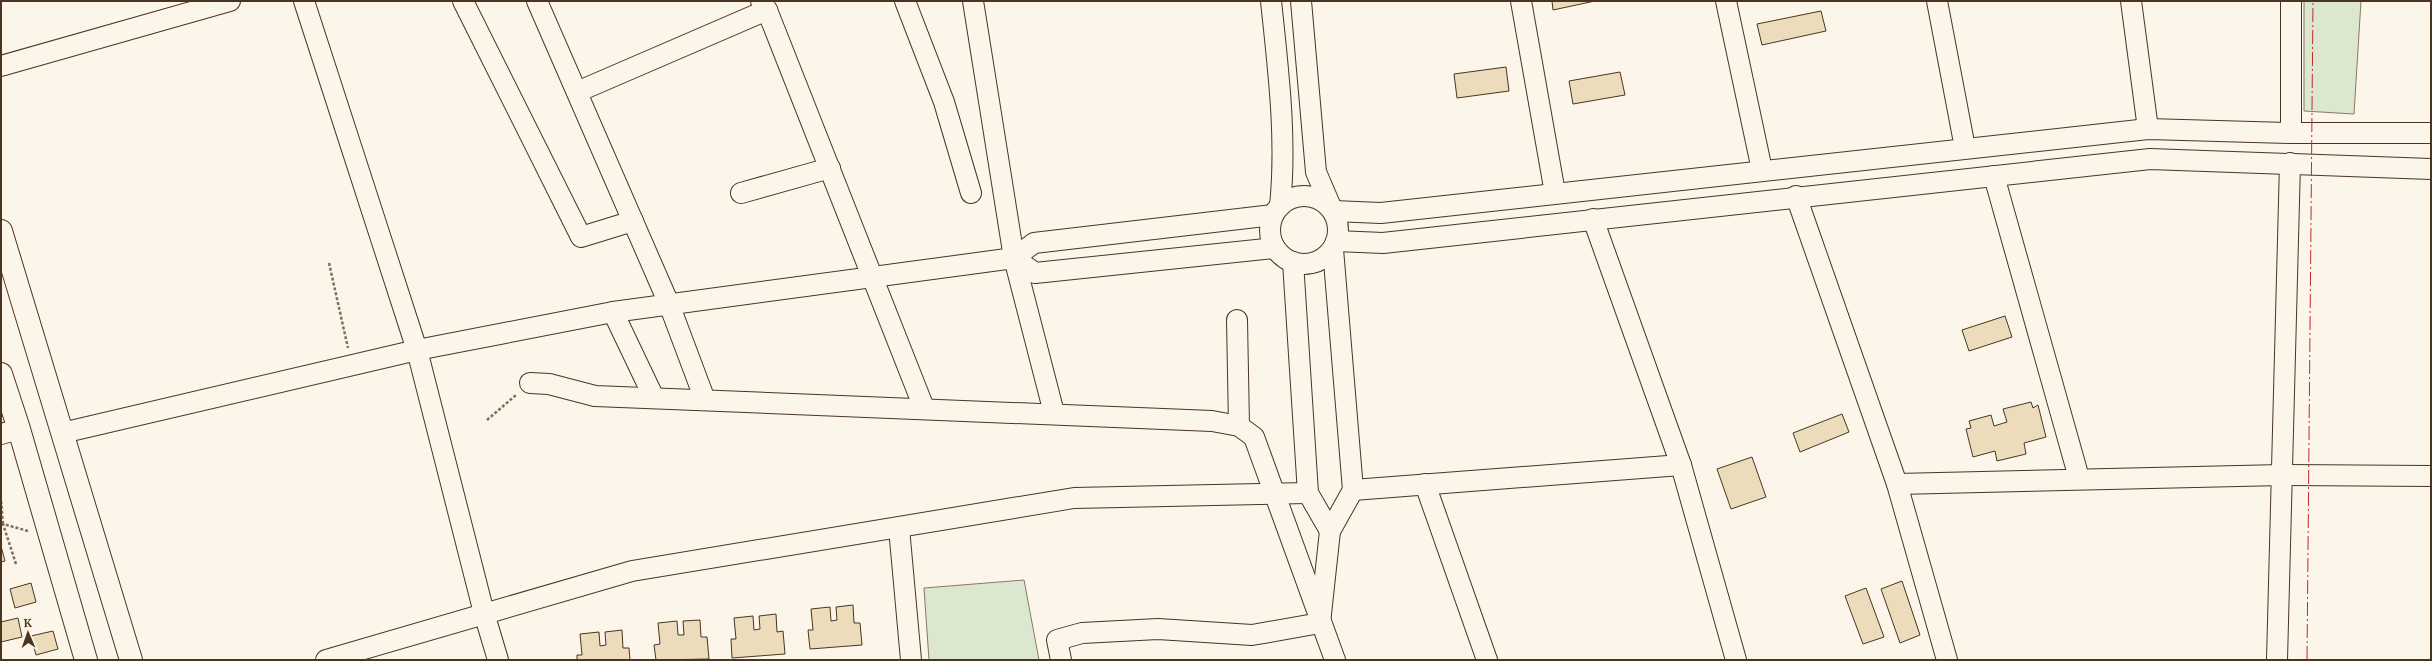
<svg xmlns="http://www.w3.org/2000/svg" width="2432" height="661" font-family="Merriweather,serif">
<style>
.green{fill:#dce7d0;stroke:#887966}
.building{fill:#ecdcbc;stroke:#4a3520}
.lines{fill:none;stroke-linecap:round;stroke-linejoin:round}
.minor-casing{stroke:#4a3520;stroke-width:22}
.major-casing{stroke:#4a3520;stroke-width:24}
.path{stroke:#7f6f5c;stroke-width:2.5;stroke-dasharray:3 2;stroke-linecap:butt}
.minor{stroke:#fbf6e9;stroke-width:20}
.major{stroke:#fbf6e9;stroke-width:22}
.power{stroke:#c62828;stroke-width:1;stroke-dasharray:14 3 2 3;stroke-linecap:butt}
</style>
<rect width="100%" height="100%" fill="#fbf6e9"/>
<!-- green -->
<g class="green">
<path d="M2304 1H2361L2354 114 2304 111Z"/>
<path d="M1024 580 1039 660H929L924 588Z"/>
</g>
<!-- building -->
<g class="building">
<path d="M1552 1H1595L1553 10Z"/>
<path d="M1821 11 1826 31 1762 45 1757 24Z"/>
<path d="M1506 67 1509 91 1457 98 1454 74Z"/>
<path d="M1620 72 1625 95 1573 104 1569 81Z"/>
<path d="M2005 316 2012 337 1969 351 1962 330Z"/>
<path d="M2031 402 2033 408 2038 405 2046 437 2024 443 2026 454 1997 461 1995 451 1973 457 1966 429 1971 428 1969 421 1991 415 1994 426 2007 422 2003 409Z"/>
<path d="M1842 414 1849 432 1800 452 1793 433Z"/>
<path d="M1752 457 1766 497 1731 509 1717 469Z"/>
<path d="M1 546 5 561 1 562Z"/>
<path d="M1902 581 1920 635 1900 643 1881 589Z"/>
<path d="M31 583 36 602 15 608 10 589Z"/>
<path d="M1866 588 1884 637 1863 644 1845 596Z"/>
<path d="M853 605 854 623H860L862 645 810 649 808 630H813L811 609 830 607 831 621 837 620 836 607Z"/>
<path d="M776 614 777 632 783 631 785 654 732 658 731 639H736L734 618 753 616 754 630 760 629 759 616Z"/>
<path d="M18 618 22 637 1 642V622Z"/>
<path d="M700 620 701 637H707L709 659 656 660 654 645 660 644 658 623 677 621 678 635H684L683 621Z"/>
<path d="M622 630 623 648H629L630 660H577V655H582L580 634 599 632 600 646 606 645 605 632Z"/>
<path d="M53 631 58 649 36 655 31 636Z"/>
</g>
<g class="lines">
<!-- minor casing -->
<g class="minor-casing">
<g id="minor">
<path d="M304 1 417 350 484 613 498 660"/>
<path d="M463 1 581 237 633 221"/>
<path d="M537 1 669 304 705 400"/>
<path d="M761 1 767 10 924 408"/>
<path d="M905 1 944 102 971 193"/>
<path d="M973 1 1014 258 1054 413"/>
<path d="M1271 1C1278 68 1287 138 1280 206"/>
<path d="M1301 1 1316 172 1331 207"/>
<path d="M1521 1 1555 193"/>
<path d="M1726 1 1762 170"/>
<path d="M1937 1 1965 148"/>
<path d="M2131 1 2148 129"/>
<path d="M1 66 230 1"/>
<path d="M577 92 767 10"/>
<path d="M2291 133V1"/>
<path d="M1994 176 2079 478"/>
<path d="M741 193 830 168"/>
<circle cx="1304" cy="230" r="34"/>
<path d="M1796 196 1897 484 1947 660"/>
<path d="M1333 211 1381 213 2148 129 2291 133H2431"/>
<path d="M1593 219 1681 465 1736 660"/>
<path d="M1336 241 1383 243 2150 159 2431 169"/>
<path d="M1014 258 1035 273 1275 248"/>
<path d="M1293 262 1308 493 1330 531"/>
<path d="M613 312 654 398"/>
<path d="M1237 320 1239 426"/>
<path d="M530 383 549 384 595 396 1212 421 1239 426 1254 437 1335 660"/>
<path d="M62 433 417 350 613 312 1014 258 1034 243 1273 215"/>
<path d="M1 434 19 429"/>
<path d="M1425 484 1487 660"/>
<path d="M1897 484 2282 475 2431 476"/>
<path d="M1353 490 1681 465"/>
<path d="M899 528 911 660"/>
<path d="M326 660 632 571 1074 498 1308 493"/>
<path d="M1061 660 1057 640 1082 633 1158 629 1252 635 1320 623 1330 531 1353 490 1333 249"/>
<path d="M2277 660 2290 163"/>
</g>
</g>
<!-- major casing -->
<g class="major-casing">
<g id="major">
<path d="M1 231 131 660"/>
<path d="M1 374 19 429 86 660"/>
</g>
</g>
<!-- path -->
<g class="path">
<path d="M329 263 348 348"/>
<path d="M487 420 516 395"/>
<path d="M1 501 3 524"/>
<path d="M16 564 3 524 28 531"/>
</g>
<!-- minor -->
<use href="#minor" class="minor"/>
<!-- major -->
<use href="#major" class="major"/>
<!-- power -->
<path class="power" d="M2307 660 2313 1"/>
</g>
<!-- border -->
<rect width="2432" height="661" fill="none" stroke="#4a3520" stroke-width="4"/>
<!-- north arrow -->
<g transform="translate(28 633) rotate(358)" stroke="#fbf6e9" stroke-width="3" paint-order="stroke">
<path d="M0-3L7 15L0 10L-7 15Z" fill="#4a3520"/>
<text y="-6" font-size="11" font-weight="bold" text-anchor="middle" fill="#4a3520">K</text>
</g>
</svg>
